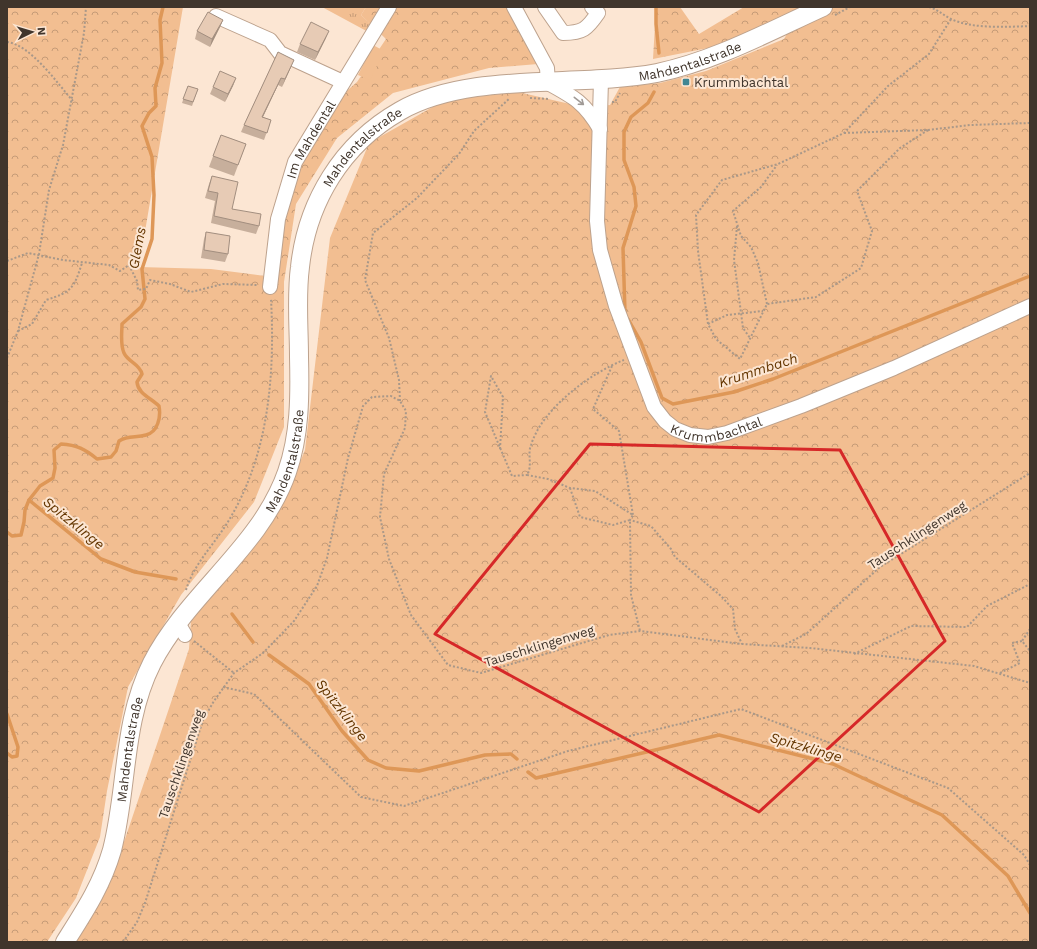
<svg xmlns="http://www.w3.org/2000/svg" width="1037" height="949" font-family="'Work Sans',sans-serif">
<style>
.grass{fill:url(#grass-tufts)}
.forest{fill:url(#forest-crowns)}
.pitch{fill:#f2be91}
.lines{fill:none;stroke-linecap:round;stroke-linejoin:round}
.stream{stroke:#de9757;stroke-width:3.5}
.minor-casing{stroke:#bda28d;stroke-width:16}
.major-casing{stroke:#bda28d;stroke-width:20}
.path{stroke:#a99889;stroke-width:2;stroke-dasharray:2 2;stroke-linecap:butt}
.minor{stroke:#fff;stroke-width:14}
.major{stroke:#fff;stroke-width:18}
.wall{fill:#c7af9c}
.shaded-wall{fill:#a28e7f}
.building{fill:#e7cbb5;stroke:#a28e7f}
.oneway{stroke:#a09a96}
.marked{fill:none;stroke:#d62828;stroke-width:3;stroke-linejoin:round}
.poi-dot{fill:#418693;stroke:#fce6d3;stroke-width:1.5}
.labels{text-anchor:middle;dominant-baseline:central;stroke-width:4;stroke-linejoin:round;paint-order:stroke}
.street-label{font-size:13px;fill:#40352c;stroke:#fce6d3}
.poi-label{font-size:13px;fill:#40352c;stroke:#fce6d3;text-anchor:start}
.water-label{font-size:14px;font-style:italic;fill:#643600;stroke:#fce6d3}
</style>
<defs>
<pattern id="grass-tufts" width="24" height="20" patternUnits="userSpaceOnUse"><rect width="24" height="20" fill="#f2be91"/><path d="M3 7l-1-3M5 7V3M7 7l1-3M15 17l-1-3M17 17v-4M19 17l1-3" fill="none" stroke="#c59b77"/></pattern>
<pattern id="forest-crowns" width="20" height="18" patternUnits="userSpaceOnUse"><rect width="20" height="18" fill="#f2be91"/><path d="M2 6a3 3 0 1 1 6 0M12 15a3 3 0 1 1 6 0" fill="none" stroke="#c59b77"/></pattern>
</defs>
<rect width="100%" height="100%" fill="#fce6d3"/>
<!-- grass -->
<path class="grass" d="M322 7H366L361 15 376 29 372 34Z"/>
<!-- forest -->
<g class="forest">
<path d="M7 7H183L139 267 211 269 265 276 276 202 325 110 357 82 386 39 361 15 366 7H508L538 64 489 68 393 93 337 138 296 204 284 282V427L254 502 181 595 128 687 107 791 100 837 76 898 47 942H7Z"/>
<path d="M656 7H680L699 34 744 7H1030V942H75L87 925 125 839 189 649 191 620 259 541 286 496 305 450 330 238 369 143 445 100 518 92 583 107 610 105 620 87 660 83 706 71 784 39 802 8 713 47 653 59Z"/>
</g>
<!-- pitch -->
<path class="pitch" d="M373 45 384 51 370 80 358 75Z"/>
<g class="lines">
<!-- stream -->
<g class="stream">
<path d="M656 7V24L659 53"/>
<path d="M625 313 623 248 636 206 634 187 624 160V132L631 117 648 103 654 92"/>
<path d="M628 319 641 342 662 398 673 404 734 392 773 379 1030 276"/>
<path d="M29 500 101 559 135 572 176 579"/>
<path d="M7 532 12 536 21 535 24 522 25 510 29 500 40 486 53 478 55 468 54 450 61 444C77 445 85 449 97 459L111 457 116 451 119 441C128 435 136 438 146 435 158 432 161 417 159 406 151 398 138 394 137 382L142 374C140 364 128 362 124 353 120 344 122 333 122 324L141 307 145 299 142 269 152 239 154 195 152 157 142 126 149 113 156 106 155 88 162 63 160 20 163 7"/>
<path d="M232 614 253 642"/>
<path d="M269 655 309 684 342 731 368 760 386 768 419 771 485 755 511 754 517 759"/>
<path d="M7 714 18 747 17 756 12 757 7 753"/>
<path d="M528 772 536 778 719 735 833 764 942 815 1008 876 1030 913"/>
</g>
<!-- minor casing -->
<g class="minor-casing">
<g id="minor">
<path d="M514 7 547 68 548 83C574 97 585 103 600 129"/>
<path d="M545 7 563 33C583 33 587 29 598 13L592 7"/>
<path d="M216 16 270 40 280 53 343 82"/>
<path id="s1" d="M601 80 597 221 600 250 616 306 654 407 665 421 675 429 690 435 708 437 727 433 801 406 894 368 1030 306"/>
<path id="s2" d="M270 287 278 219 295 162 389 7"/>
<path d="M178 623 185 635"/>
</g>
</g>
<!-- major casing -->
<g class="major-casing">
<g id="major">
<path id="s3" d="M65 942C84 912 102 885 112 850 128 788 122 722 152 663 188 593 261 547 287 472 300 435 300 396 299 357 299 327 296 297 300 267 307 202 342 144 400 111 470 71 577 88 657 73 715 61 770 31 823 7"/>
</g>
</g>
<!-- path -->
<g class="path">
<path d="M929 7C937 9 943 15 951 19 972 29 1006 27 1030 26"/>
<path d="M835 15 850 7"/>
<path d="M7 42C31 45 57 83 73 101"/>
<path d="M530 98 550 99"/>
<path d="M612 102H615L620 93"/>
<path d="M928 130 900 148 857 191 872 231 861 268 816 297 767 304 740 359 716 339 708 324 698 251 696 215 722 180 778 164 844 133 888 86 929 54 951 19"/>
<path d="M844 133 928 130 970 125 1030 123"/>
<path d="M737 226 734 260 743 328 750 338"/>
<path d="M7 261 28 253 63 260 109 265 120 271 129 265 137 281 138 290 146 289 150 280 170 284 191 292 223 284 258 285"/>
<path d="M767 304 758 263 751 247 741 236 733 211 761 187 777 165"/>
<path d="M708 324 727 315 763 311"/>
<path d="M18 331 32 324 46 300C72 292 74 288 82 263"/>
<path d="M7 358 18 331 39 254 49 190 63 145 84 33 86 7"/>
<path d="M624 360C590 373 542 409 531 445 527 455 533 465 527 475L548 479 570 488 595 491 633 515 630 520 651 526 671 549 675 557 721 596 733 609 735 629 742 644"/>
<path d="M612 366 593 409 619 431 633 515"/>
<path d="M400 401 399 380 389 338 365 280 373 233 417 198 459 154 474 131 510 98"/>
<path d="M500 449 503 397 491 376 485 412 512 476 527 475"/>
<path d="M570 488 580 517 613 525 630 520 631 595 640 631"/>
<path d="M186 590C194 563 215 544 229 520 269 454 275 374 271 299"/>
<path d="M1030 629 1022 641 1030 651"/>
<path d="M194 641 234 673"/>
<path d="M782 646 806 634 880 567 1030 473"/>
<path d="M854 654 911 626 967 627 987 606 1030 584"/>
<path d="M1000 673 1020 663 1012 643 1022 641"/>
<path d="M223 687 254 694 361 797 404 806 568 751 741 709 948 788 1024 855 1030 865"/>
<path d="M123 942 137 922 145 903 203 720 214 701 234 673 263 653 294 621 317 586 327 558 348 458 363 406 372 397 391 396 400 401 406 411 405 428 384 474 380 517 389 559 411 615 448 665 481 673 609 635 640 631 742 644 810 648 974 666 1030 683"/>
</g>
<!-- minor -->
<use href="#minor" class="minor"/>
<!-- major -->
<use href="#major" class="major"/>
</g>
<!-- wall -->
<g class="wall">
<path d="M223 20 220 27 210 47 195 39 197 31Z"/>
<path d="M326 38 315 60 297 52 300 44Z"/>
<path d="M278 52 291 67 282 87 278 85 263 117 271 120 264 140 241 132 244 125Z"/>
<path d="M236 78 225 102 210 94 213 87Z"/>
<path d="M188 86 198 89 192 106 182 103Z"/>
<path d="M221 135 246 144 234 176 209 167Z"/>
<path d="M212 176 232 209 259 226 256 234 211 223 215 201 205 198 209 184Z"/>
<path d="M206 232 228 254 225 262 201 258 204 239Z"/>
</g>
<!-- shaded-wall -->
<g class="shaded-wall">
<path d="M223 20 220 27 210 47 212 39Z"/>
<path d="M329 31 326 38 315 60 318 52Z"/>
<path d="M294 60 291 67 282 87 285 79Z"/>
<path d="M236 78 233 86 225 102 228 94Z"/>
<path d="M281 78 278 85 259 125 262 117Z"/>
</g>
<!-- building -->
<g class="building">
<path d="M208 12 223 20 212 39 197 31Z"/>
<path d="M311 22 329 31 318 52 300 44Z"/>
<path d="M278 52 294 60 285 79 281 78 262 117 271 120 267 133 244 125Z"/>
<path d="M220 71 236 78 228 94 213 87Z"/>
<path d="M188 86 198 89 193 102 183 99Z"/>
<path d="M221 135 246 144 238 165 213 156Z"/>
<path d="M212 176 238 182 232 209 261 214 259 226 214 216 218 193 208 191Z"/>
<path d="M206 232 230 236 228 254 204 250Z"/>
</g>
<!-- one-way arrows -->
<defs><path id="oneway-shaft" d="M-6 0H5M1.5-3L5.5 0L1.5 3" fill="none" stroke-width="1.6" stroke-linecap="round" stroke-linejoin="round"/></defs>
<use class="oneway" href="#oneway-shaft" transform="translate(579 101) rotate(38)"/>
<!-- marked area -->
<path class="marked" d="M590 444 840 450 945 641 759 812 435 634Z"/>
<!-- markers -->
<rect class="poi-dot" x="682" y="78" width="8" height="8" rx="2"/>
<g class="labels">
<!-- street labels -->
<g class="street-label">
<text stroke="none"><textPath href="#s3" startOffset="1226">Mahdentalstraße</textPath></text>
<text stroke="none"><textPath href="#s2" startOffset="155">Im Mahdental</textPath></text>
<text stroke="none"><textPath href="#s3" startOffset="877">Mahdentalstraße</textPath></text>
<text stroke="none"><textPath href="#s1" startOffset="410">Krummbachtal</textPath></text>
<text stroke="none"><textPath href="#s3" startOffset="541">Mahdentalstraße</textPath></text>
<text transform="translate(917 535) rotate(-33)">Tauschklingenweg</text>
<text transform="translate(539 646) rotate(-17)">Tauschklingenweg</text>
<text stroke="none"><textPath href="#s3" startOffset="206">Mahdentalstraße</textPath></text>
<text transform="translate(181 764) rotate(-71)">Tauschklingenweg</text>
</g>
<!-- poi labels -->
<g class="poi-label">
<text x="694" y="82">Krummbachtal</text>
</g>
<!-- water labels -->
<g class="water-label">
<text transform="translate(137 248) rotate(-79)">Glems</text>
<text transform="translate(758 370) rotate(-18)">Krummbach</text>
<text transform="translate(74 523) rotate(39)">Spitzklinge</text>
<text transform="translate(342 710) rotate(52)">Spitzklinge</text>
<text transform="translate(806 747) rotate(16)">Spitzklinge</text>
</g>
</g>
<!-- border -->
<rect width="1037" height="949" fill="none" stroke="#40352c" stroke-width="16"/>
<!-- north arrow -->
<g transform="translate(32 32) rotate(85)" stroke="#fce6d3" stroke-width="3" paint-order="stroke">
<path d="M0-3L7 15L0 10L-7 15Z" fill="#40352c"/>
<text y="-6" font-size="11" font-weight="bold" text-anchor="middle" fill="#40352c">N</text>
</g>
</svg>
